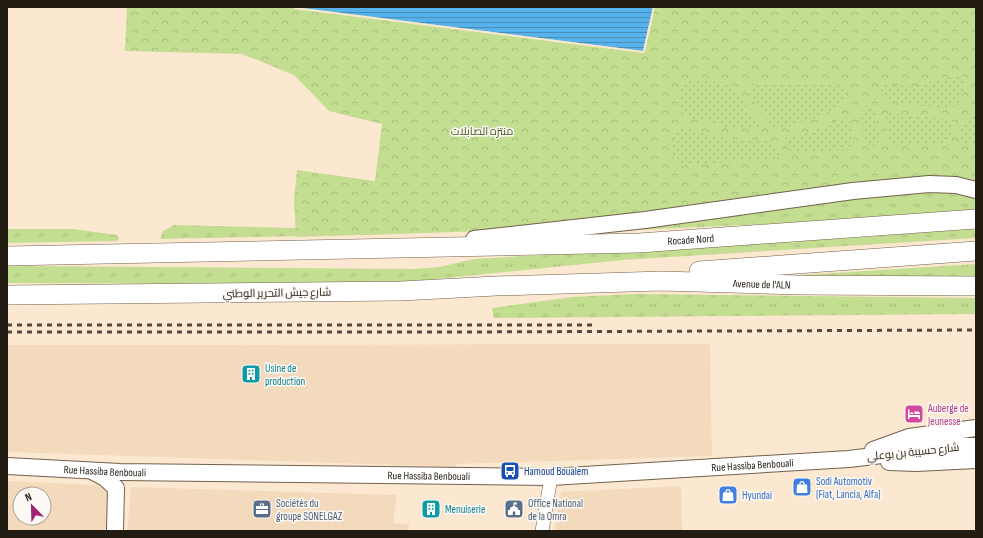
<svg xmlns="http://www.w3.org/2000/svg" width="983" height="538" font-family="'Sofia Sans Condensed',Cairo,sans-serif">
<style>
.built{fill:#f3dabc;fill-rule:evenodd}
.grass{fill:url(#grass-tufts)}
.park{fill:url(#park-crowns)}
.garden{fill:url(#garden-dots)}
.water{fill:url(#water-rules)}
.pier{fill:#fce8d0}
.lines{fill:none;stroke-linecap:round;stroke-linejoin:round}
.minor-casing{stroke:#72614c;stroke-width:14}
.major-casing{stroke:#72614c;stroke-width:18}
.highway-casing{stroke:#72614c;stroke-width:20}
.minor{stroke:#fff;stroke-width:13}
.major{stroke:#fff;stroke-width:16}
.highway{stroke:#fff;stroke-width:19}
.rail{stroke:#544a3e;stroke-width:3;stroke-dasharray:5 5;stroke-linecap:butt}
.labels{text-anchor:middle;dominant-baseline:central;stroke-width:3;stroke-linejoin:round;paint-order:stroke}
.park-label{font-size:11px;fill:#47591a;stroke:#fcf8f4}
.street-label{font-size:11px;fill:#231c13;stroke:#fcf8f4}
.culture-label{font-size:11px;fill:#0d838f;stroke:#fcf8f4;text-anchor:start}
.hotel-label{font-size:11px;fill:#b23c85;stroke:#fcf8f4;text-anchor:start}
.transit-label{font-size:11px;fill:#164399;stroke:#fcf8f4;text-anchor:start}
.shop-label{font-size:11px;fill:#366cbe;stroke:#fcf8f4;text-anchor:start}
.service-label{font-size:11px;fill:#4e5e75;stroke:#fcf8f4;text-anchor:start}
</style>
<defs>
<pattern id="grass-tufts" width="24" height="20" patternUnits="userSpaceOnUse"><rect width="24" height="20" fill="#c4de91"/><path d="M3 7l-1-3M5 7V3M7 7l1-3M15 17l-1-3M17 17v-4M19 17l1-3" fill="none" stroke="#a8be7c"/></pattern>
<pattern id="park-crowns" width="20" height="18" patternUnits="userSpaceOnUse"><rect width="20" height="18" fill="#c4de91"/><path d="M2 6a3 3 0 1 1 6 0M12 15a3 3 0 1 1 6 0" fill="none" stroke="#a8be7c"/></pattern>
<pattern id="garden-dots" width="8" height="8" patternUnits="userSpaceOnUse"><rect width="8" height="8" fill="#c4de91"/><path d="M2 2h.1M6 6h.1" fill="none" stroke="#a8be7c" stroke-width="1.8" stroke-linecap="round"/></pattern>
<pattern id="water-rules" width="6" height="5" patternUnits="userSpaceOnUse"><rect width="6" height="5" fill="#57b1ea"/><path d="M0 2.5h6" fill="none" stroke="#488fbc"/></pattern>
</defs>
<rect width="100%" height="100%" fill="#fce8d0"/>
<!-- built -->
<g class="built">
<path d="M710 344 712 456 456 464V467L7 452V345Z"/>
<path d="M7 481 97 485 103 488 108 495 110 504 108 531H7ZM20 494H44V518H20Z"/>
<path d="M681 486 682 531H554L561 492Z"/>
<path d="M131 487 397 495 393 523 409 524 408 531H127Z"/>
</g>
<!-- grass -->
<g class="grass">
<path d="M976 170V210L807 222 617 231 764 198 396 234 160 239 163 231 174 225 297 228Z"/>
<path d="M976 228V238L623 260 417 281 286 284 7 283V266L414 269 439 267 474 259 865 237Z"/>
<path d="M7 229H73L117 235 119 238 117 241 7 243Z"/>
<path d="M976 264V276L802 278V275Z"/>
<path d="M634 294 976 298V314L494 318 492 308 572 297Z"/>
</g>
<!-- park -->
<path class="park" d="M127 7H295L643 51 653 7H976V179L942 176 909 178 490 231 296 237 294 200 297 170 375 181 382 124 329 111 294 75 242 54 125 51Z"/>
<!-- garden -->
<g class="garden">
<path d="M962 75 966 80C963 89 962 105 951 108L906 105 885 99 880 90 885 85 914 86Z"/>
<path d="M685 81 730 83 761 126 760 128 757 130 726 127 683 116C676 109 678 88 685 81Z"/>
<path d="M756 83 840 84C845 88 847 94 846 100 837 110 785 132 774 126 766 121 755 101 749 93L750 87Z"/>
<path d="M868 106 875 111 880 139 875 146 871 147C863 143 858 114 864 107Z"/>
<path d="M889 113 949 119 953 122 949 139 939 144 894 146 888 138 885 117Z"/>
<path d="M976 116V145H963L959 139C961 127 962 118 976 116Z"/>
<path d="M845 117 850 119 854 144 851 148 796 154 791 152 784 143 786 138 811 132Z"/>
<path d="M681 127 700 133 729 139 765 140 773 143 780 153V156L778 158 680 166C668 161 674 142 675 131L676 128Z"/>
</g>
<!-- water -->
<path class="water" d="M295 7H653L643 51Z"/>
<!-- pier -->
<path class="pier" d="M293 7 643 51 653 7H655L645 52 643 53 294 9Z"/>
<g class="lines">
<!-- minor casing -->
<g class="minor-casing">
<path id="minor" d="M542 531 551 477"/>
</g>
<!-- major casing -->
<g class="major-casing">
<g id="major">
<path d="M474 239 645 220 853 191 929 184 956 185 976 190"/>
<path d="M873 450 909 437 976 428"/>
<path d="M889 462 916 463 976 460"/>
<path id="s1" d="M7 466 120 472 551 477 849 459 955 446H976"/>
<path d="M92 471 105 478 116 488 115 531"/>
</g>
</g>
<!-- highway casing -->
<g class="highway-casing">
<g id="highway">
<path id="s2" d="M7 256 639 243 976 219"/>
<path d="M699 271 976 251"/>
<path id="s3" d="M7 295 401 291 496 286 662 281 798 285 976 286"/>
</g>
</g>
<!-- minor -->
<use href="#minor" class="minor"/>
<!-- major -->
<use href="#major" class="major"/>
<!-- highway -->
<use href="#highway" class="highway"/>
<!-- rail -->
<g class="rail">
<path d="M7 325H594"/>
<path d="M7 332H464L976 330"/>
</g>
</g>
<!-- icons -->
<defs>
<g id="building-square" transform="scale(1)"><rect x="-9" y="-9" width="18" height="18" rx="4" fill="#0f9aa8" stroke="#fcf8f4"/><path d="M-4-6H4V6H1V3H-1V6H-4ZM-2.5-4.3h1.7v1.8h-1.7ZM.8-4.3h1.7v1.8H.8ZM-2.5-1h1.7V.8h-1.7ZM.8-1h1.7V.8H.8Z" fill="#fff"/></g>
<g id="hotel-square" transform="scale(1)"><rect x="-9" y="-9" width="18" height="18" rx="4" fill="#d1479c" stroke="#fcf8f4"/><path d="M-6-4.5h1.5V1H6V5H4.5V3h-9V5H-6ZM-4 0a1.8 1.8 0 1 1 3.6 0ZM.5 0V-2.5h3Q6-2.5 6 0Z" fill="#fff"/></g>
<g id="bus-square" transform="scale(1)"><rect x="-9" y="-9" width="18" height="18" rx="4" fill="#1a4fb4" stroke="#fcf8f4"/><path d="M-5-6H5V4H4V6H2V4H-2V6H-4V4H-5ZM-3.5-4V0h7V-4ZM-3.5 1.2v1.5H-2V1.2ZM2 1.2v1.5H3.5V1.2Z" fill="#fff"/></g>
<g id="shop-square" transform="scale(1)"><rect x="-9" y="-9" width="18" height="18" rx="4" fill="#3f7fe0" stroke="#fcf8f4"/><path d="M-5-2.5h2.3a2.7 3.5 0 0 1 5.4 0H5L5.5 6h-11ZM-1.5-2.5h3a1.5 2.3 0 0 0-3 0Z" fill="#fff"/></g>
<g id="office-square" transform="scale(1)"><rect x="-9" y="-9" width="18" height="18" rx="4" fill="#5c6f8a" stroke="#fcf8f4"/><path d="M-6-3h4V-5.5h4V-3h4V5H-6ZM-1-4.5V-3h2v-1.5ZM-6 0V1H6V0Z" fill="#fff"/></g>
<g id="civic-square" transform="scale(1)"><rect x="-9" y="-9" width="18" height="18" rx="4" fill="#5c6f8a" stroke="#fcf8f4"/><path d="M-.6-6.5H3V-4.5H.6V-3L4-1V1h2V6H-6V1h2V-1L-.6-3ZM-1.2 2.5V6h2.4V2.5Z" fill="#fff"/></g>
</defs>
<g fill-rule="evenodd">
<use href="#building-square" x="251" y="374"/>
<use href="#hotel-square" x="914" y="414"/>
<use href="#bus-square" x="510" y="471"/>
<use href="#shop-square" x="802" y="487"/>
<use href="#shop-square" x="728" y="495"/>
<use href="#office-square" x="262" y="509"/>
<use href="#building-square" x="431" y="509"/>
<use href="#civic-square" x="514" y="509"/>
</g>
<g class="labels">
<!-- park labels -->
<g class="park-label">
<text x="482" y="131">منتزه الصابلات</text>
</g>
<!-- street labels -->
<g class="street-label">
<text stroke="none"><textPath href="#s2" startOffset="684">Rocade Nord</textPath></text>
<text stroke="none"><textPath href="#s3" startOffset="755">Avenue de l'ALN</textPath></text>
<text transform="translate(277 293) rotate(-1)">شارع جيش التحرير الوطني</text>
<text transform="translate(913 452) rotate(-6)">شارع حسيبة بن بوعلي</text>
<text stroke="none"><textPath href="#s1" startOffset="746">Rue Hassiba Benbouali</textPath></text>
<text stroke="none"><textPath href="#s1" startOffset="98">Rue Hassiba Benbouali</textPath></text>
<text stroke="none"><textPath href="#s1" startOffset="422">Rue Hassiba Benbouali</textPath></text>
</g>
<!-- culture labels -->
<g class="culture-label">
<text x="265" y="368">Usine de<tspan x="265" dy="13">production</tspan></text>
<text x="445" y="509">Menuiserie</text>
</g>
<!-- hotel labels -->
<g class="hotel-label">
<text x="928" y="408">Auberge de<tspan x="928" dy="13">Jeunesse</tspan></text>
</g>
<!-- transit labels -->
<g class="transit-label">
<text x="524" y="471">Hamoud Boualem</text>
</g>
<!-- shop labels -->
<g class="shop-label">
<text x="816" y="481">Sodi Automotiv<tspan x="816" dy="13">(Fiat, Lancia, Alfa)</tspan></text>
<text x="742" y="495">Hyundai</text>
</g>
<!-- service labels -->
<g class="service-label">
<text x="276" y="503">Sociétés du<tspan x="276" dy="13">groupe SONELGAZ</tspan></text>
<text x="528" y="503">Office National<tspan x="528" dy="13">de la Omra</tspan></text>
</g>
</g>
<!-- border -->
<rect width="983" height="538" fill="none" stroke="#231c13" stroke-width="16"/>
<!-- north arrow -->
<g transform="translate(32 506) rotate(337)"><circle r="19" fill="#fcf8f4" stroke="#a5a09a"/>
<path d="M0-3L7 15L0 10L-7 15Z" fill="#a32373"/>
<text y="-6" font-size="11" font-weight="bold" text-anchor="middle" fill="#231c13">N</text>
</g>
</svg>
